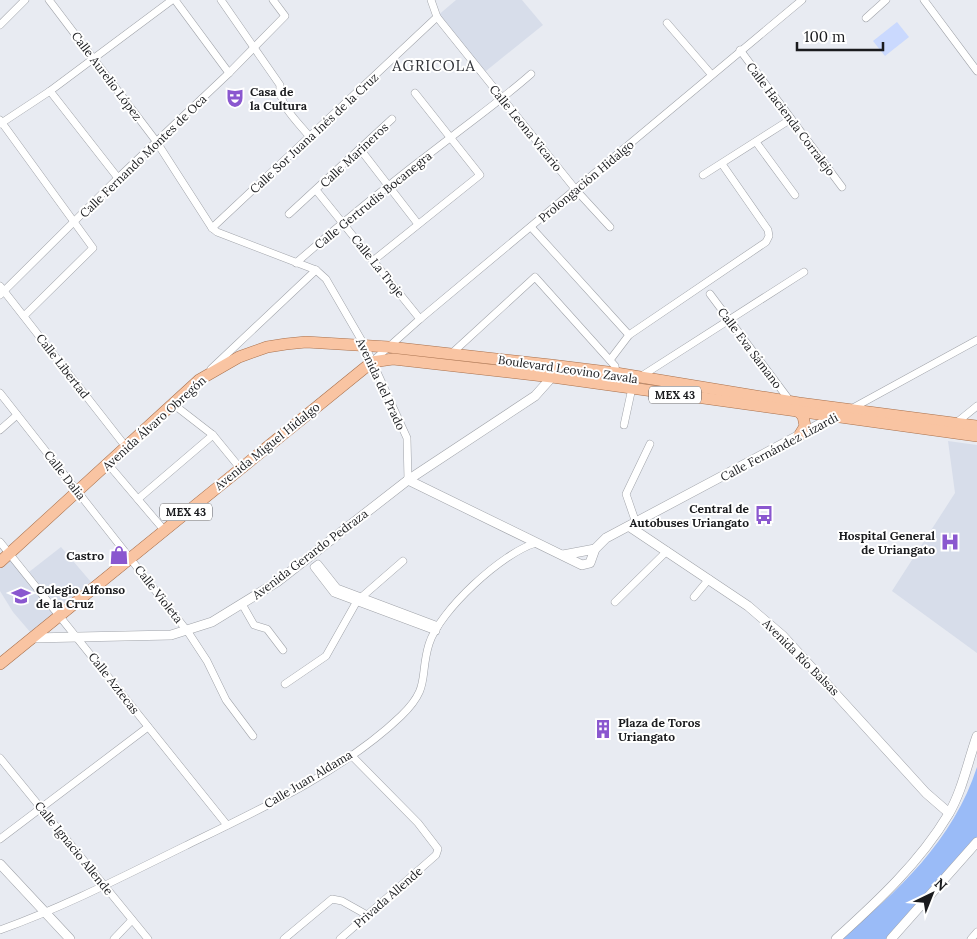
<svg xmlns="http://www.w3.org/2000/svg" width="977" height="939" font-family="Lora,serif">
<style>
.built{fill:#d7ddea}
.garden{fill:#cad9fe}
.water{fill:#9abbf7}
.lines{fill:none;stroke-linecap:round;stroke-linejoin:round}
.minor-casing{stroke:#a0a3a9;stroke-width:8}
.tertiary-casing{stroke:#a0a3a9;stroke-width:10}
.primary-casing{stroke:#a8704c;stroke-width:12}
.minor{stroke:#fff;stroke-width:7}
.tertiary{stroke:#fff;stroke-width:9}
.primary{stroke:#f9c4a2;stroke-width:11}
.labels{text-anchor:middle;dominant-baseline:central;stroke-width:4;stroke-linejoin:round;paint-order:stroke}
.shield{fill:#fff;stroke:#5f5f62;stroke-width:1}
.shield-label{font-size:11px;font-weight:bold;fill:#1a1b1e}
.street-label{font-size:12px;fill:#1a1b1e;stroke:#fff}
.poi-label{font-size:12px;font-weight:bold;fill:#1a1b1e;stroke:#fff;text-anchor:start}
.quarter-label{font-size:15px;letter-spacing:1px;fill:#313338;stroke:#fff}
</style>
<rect width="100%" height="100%" fill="#e8ebf2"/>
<!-- built -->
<g class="built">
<path d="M456 0H522L543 25 481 75 436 17Z"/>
<path d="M948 441 977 445V653L892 591 955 493Z"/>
<path d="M61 547 91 582 59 608 29 572Z"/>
<path d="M9 559 54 614 31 633 13 612 0 591V568Z"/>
</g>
<!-- garden -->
<path class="garden" d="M897 22 909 37 885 56 873 41Z"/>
<!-- water -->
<path class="water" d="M977 767V838L890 939H839C897 894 954 839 977 767Z"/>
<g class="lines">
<!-- minor casing -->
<g class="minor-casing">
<g id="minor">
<path d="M49 0 156 141 212 228 217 232 316 270 326 279 366 348 407 438 408 480"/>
<path d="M175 0 229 73"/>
<path d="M221 0 280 85C278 105 297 121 309 136"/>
<path d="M431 0 437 17 576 190 610 227"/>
<path d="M924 0 977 71"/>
<path d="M866 18 886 0"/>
<path d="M667 23 711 74"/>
<path d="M0 25 25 0"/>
<path d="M740 50 842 187"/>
<path d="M50 91 118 178"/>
<path d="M0 120 93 248 24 316"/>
<path d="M0 124 50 91 172 0"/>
<path d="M756 142 795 195"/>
<path d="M360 149 418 224"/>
<path d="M703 175 791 119"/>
<path d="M316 190 420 319"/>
<path d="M289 214 392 119"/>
<path d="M531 227 629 335"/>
<path d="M212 228 437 17"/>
<path d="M374 260 480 175 415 93"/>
<path d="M296 263C346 219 397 178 450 138 477 117 505 97 531 74"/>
<path d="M0 286 126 447"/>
<path d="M710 294 790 401"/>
<path d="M0 295 118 178 229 73 285 16 273 0"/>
<path d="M451 354 535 277 615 366 616 373"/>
<path d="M374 360 420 319 802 0"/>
<path d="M610 360 629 335 766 242 769 236 768 230 722 164"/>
<path d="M211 369 316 270"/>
<path d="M640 377 804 272"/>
<path d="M0 393 188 632 207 661 226 700 253 736"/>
<path d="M173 404 213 435 240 468"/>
<path d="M851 409 977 340"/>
<path d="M956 423 977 406"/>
<path d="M624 425 632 388"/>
<path d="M0 430 17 415"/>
<path d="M108 464 164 530"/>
<path d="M138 499 213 435"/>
<path d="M636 523 626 494 650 444"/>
<path d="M0 542 227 825"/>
<path d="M694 597 709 579"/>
<path d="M615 602 667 551"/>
<path d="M242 604 254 625 267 629 283 650"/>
<path d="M436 631 334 593 314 567 318 564 337 588 438 626"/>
<path d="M285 684 326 656 357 601 403 561"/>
<path d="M0 758 148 939"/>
<path d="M0 839 148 727"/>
<path d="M0 930C64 907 124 876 185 846 257 811 344 771 401 716 431 687 419 677 429 644 439 611 503 552 536 543"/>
<path d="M114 939 132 920"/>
<path d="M284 939 332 899 342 901 367 915"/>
<path d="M340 939 436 855 438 849 418 823 351 755"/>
<path d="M971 939 977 932"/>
</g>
</g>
<!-- tertiary casing -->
<g class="tertiary-casing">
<g id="tertiary">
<path d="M408 480 582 565 590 563 595 549 606 538 835 416"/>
<path d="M630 527 748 606 783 636 926 793 949 813"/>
<path d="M563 555 595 549"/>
<path d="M32 638 171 635 212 622 277 582 408 480 535 396 552 377 551 373"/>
<path d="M0 864 70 939"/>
<path d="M836 939C877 902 920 862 948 815 962 792 968 761 977 736"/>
<path d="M891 939 977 842"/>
</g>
</g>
<!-- primary casing -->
<g class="primary-casing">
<g id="primary">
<path d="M799 436 805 426 803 416 799 412V408"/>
<path d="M0 562 199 380 239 357 267 347 286 344 306 342 389 347 551 365 616 373 799 403 977 426"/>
<path d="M0 664 372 362 393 359 552 377 977 436"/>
</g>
</g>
<!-- minor -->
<use href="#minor" class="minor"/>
<!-- tertiary -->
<use href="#tertiary" class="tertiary"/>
<!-- primary -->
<use href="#primary" class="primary"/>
</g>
<!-- icons -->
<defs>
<g id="theatre-bare" transform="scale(1.5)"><path d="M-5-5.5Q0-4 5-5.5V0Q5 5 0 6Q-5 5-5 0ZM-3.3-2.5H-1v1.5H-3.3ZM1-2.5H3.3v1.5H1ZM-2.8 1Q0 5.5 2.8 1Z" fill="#8a57cf" stroke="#fff" stroke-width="2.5" paint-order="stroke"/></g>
<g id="bus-bare" transform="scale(1.5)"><path d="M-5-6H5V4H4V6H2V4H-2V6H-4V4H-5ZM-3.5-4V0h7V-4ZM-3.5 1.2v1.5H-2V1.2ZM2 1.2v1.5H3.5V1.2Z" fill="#8a57cf" stroke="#fff" stroke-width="2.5" paint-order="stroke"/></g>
<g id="hospital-bare" transform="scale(1.5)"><path d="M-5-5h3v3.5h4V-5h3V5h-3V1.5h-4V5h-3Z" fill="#8a57cf" stroke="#fff" stroke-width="2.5" paint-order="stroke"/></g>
<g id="shop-bare" transform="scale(1.5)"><path d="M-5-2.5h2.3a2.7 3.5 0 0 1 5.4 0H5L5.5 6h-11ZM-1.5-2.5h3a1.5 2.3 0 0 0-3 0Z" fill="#8a57cf" stroke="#fff" stroke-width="2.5" paint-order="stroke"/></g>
<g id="school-bare" transform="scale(1.5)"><path d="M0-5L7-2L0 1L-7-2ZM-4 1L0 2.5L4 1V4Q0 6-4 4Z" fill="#8a57cf" stroke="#fff" stroke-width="2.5" paint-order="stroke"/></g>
<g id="building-bare" transform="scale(1.5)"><path d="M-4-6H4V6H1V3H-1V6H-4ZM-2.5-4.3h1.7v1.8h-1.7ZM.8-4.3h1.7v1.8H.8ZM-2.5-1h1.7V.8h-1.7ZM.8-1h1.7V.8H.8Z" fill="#8a57cf" stroke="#fff" stroke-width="2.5" paint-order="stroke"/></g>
</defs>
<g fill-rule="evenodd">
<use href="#theatre-bare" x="235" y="98"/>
<use href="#bus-bare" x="764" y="515"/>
<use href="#hospital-bare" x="950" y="542"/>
<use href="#shop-bare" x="119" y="555"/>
<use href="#school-bare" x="21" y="596"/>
<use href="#building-bare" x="603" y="729"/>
</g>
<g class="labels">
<!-- shield labels -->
<g class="shield">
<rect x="649" y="386.5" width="52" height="17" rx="4"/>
<rect x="160" y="503.5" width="52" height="17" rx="4"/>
</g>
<g class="shield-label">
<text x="675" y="395">MEX 43</text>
<text x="186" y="512">MEX 43</text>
</g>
<!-- street labels -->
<g class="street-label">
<text transform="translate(107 76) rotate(53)">Calle Aurelio López</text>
<text transform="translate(791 119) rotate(53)">Calle Hacienda Corralejo</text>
<text transform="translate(526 128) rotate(51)">Calle Leona Vicario</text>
<text transform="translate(314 133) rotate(-43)">Calle Sor Juana Inés de la Cruz</text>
<text transform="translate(354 155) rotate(-43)">Calle Marineros</text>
<text transform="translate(143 156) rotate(-44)">Calle Fernando Montes de Oca</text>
<text transform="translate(586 181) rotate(-40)">Prolongación Hidalgo</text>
<text transform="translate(373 200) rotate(-39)">Calle Gertrudis Bocanegra</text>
<text transform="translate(378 266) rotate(51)">Calle La Troje</text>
<text transform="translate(750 348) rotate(53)">Calle Eva Sámano</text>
<text transform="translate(63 366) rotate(52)">Calle Libertad</text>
<text transform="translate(568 369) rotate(8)">Boulevard Leovino Zavala</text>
<text transform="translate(381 384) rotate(65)">Avenida del Prado</text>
<text transform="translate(154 423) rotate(-42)">Avenida Álvaro Obregón</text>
<text transform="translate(267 446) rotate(-39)">Avenida Miguel Hidalgo</text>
<text transform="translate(779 447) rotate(-28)">Calle Fernández Lizardi</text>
<text transform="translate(65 475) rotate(52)">Calle Dalia</text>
<text transform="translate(310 554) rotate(-37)">Avenida Gerardo Pedraza</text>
<text transform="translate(159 594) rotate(52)">Calle Violeta</text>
<text transform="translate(801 657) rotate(45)">Avenida Río Balsas</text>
<text transform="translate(114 683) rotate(52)">Calle Aztecas</text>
<text transform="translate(308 779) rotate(-31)">Calle Juan Aldama</text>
<text transform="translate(74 848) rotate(51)">Calle Ignacio Allende</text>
<text transform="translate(388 897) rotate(-41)">Privada Allende</text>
</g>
<!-- poi labels -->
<g class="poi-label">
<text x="250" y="91">Casa de<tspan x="250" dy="14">la Cultura</tspan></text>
<text x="749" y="508" text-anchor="end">Central de<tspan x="749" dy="14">Autobuses Uriangato</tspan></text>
<text x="935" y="535" text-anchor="end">Hospital General<tspan x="935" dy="14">de Uriangato</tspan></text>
<text x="104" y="555" text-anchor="end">Castro</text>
<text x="36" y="589">Colegio Alfonso<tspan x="36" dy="14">de la Cruz</tspan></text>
<text x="618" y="722">Plaza de Toros<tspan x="618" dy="14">Uriangato</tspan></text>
</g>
<!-- quarter labels -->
<g class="quarter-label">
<text x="434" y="65">AGRICOLA</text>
</g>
</g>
<!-- north arrow -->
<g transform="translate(932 894) rotate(43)" stroke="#ffffff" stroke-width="4" paint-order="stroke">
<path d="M0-4L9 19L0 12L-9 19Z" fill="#1a1b1e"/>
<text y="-8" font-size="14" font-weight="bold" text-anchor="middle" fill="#1a1b1e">N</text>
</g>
<!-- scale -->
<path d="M797 42v8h86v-8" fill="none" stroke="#1a1b1e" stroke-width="2.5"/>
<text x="804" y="42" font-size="15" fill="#1a1b1e" stroke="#ffffff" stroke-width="4" paint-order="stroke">100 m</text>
</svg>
